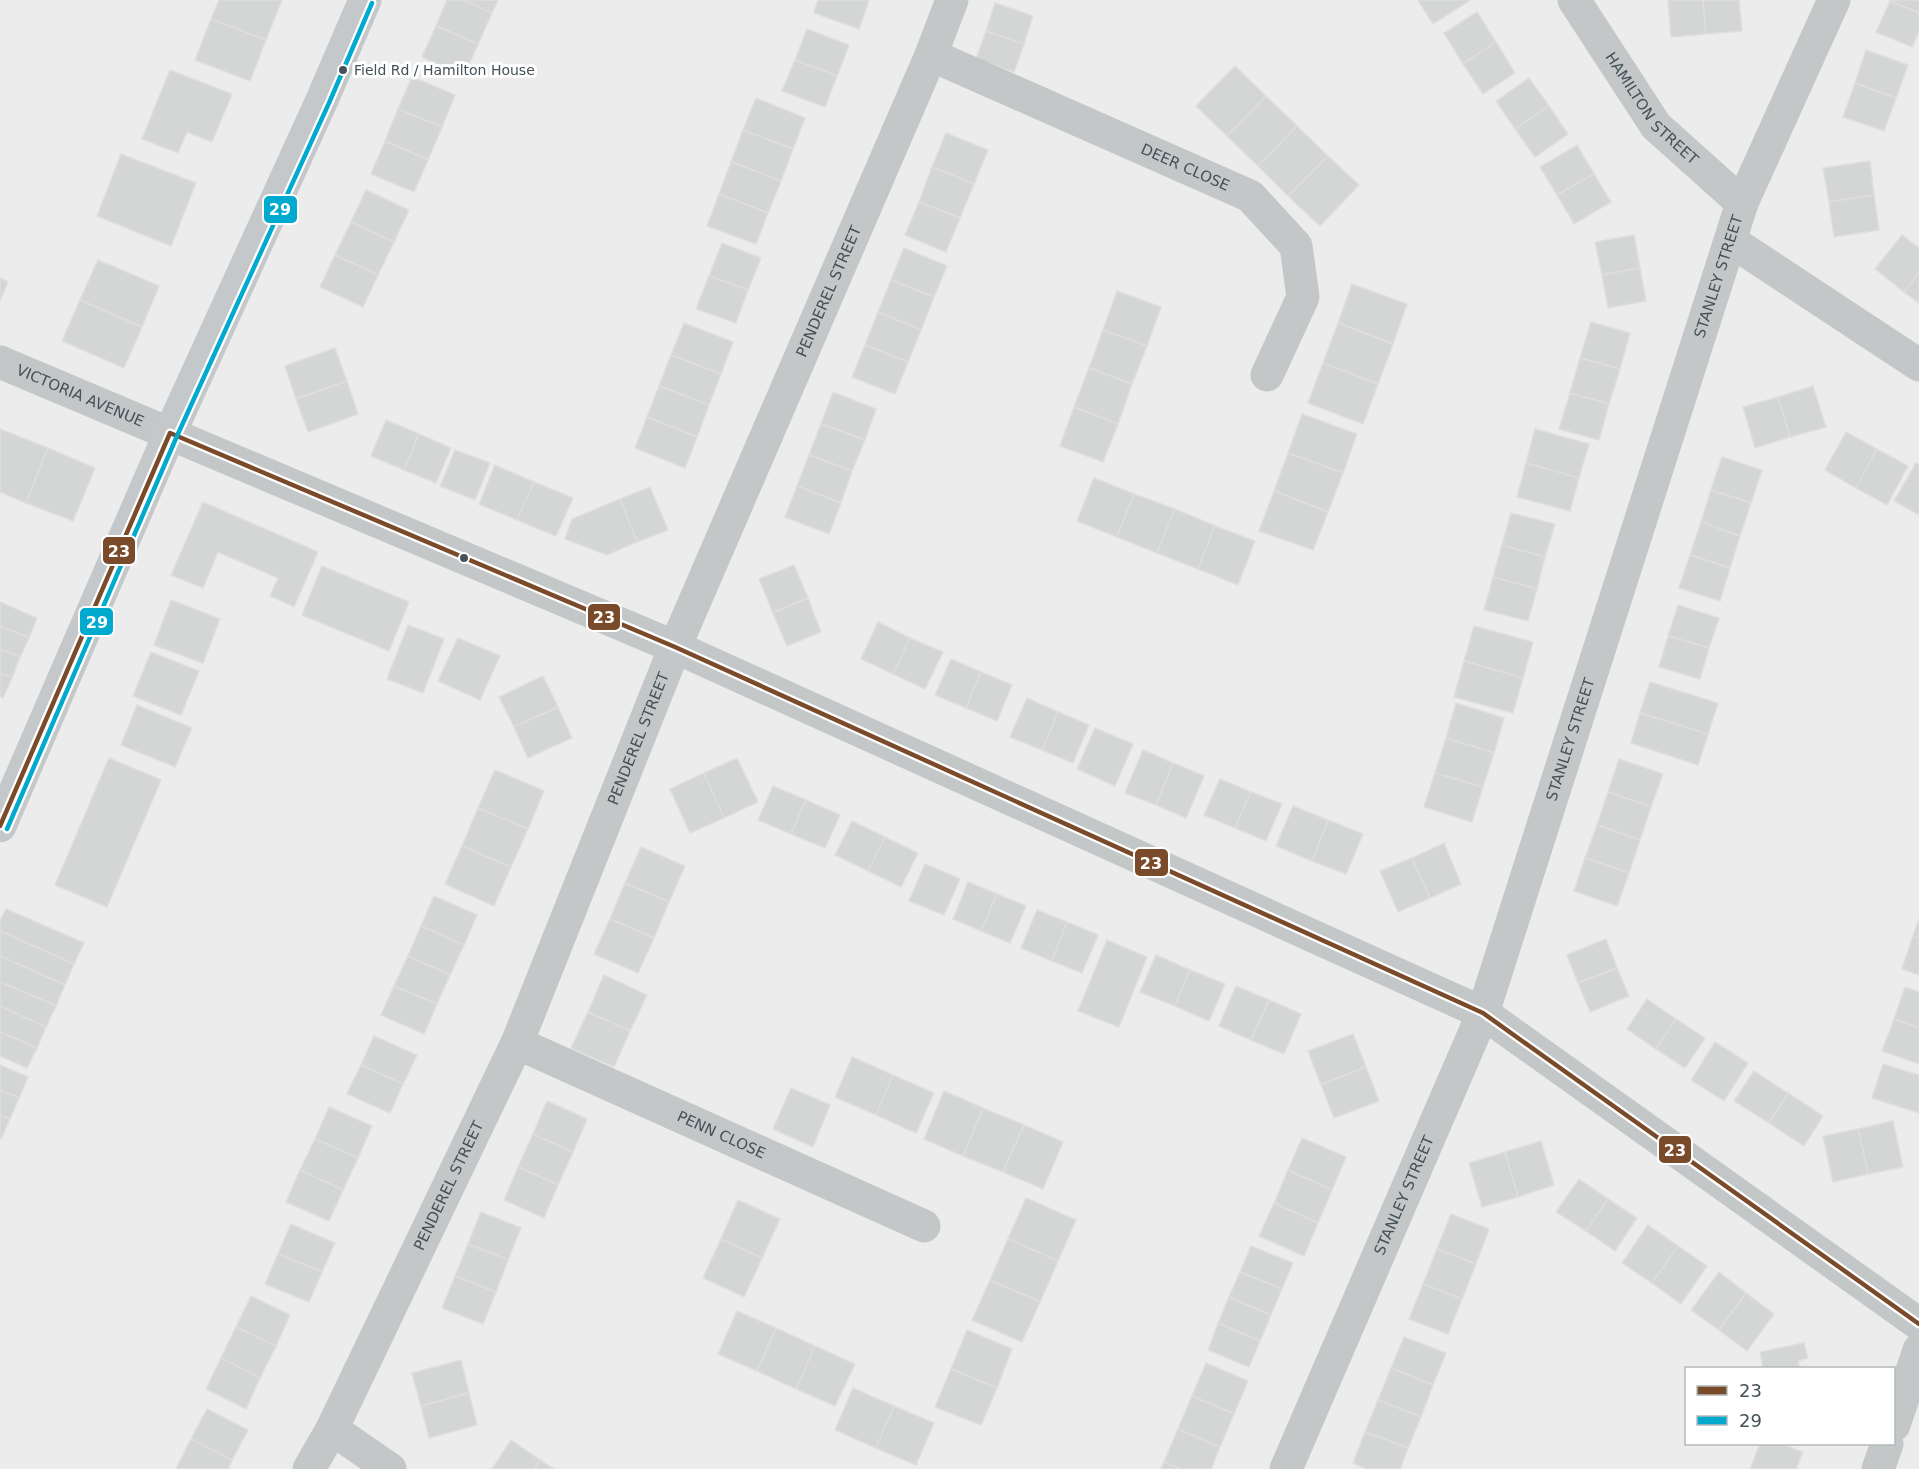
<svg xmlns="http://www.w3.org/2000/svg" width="1919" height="1469" font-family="'DejaVu Sans',sans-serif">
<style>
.building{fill:#d4d5d5;stroke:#dededf;stroke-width:1.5}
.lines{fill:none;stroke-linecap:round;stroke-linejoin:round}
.street{stroke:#c3c7c8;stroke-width:33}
.secondary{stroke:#c5c8ca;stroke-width:33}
.bus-1-casing{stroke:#fff;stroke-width:9}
.bus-2-casing{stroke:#fff;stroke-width:9}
.bus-1{stroke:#7a4b2a;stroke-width:4.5}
.bus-2{stroke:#00a9ce;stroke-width:4.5}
.bus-dot{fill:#445158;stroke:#fff;stroke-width:2}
.labels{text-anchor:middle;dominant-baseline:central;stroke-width:6;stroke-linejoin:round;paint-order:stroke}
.bus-label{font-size:14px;fill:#445158;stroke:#fff;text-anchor:start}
.street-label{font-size:15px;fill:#445158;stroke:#fff}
.line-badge{stroke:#fff;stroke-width:2}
.badge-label{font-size:16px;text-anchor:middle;font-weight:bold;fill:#fff}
</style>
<rect width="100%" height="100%" fill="#edecec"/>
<!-- building -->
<g class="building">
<path d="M219 0H282L266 40 211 19Z"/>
<path d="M447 0H464L492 13 478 44 436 26Z"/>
<path d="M464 0H498L492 13Z"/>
<path d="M818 0H869L859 29 814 13Z"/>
<path d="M1418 0H1469V1L1433 24Z"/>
<path d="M1668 0H1703L1706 34 1671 37Z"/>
<path d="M1703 0H1739L1742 31 1706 34Z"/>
<path d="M1919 0V13L1890 1V0Z"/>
<path d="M1890 1 1919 13V31L1912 47 1876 32Z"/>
<path d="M995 3 1033 16 1024 44 986 31Z"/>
<path d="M1477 12 1496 42 1463 64 1444 33Z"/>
<path d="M211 19 266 40 250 81 195 60Z"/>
<path d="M436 26 478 44 464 76 422 57Z"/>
<path d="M807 29 849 45 837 76 795 60Z"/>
<path d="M986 31 1024 44 1014 72 976 59Z"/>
<path d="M1496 42 1515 73 1483 94 1463 64Z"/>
<path d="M1866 50 1908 65 1896 98 1855 83Z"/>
<path d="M795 60 837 76 825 107 782 91Z"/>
<path d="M1235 66 1266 96 1227 136 1196 106Z"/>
<path d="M170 70 232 94 212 142 187 132 178 153 142 139Z"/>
<path d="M412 77 455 95 442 127 398 109Z"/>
<path d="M1529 78 1549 106 1515 129 1496 101Z"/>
<path d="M1855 83 1896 98 1884 131 1843 117Z"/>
<path d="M1266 96 1297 126 1258 166 1227 136Z"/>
<path d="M756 98 805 118 793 149 743 130Z"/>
<path d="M1549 106 1568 134 1535 157 1515 129Z"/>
<path d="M398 109 442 127 428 160 385 141Z"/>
<path d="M1297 126 1328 156 1288 196 1258 166Z"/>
<path d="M743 130 793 149 781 181 731 162Z"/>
<path d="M946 133 988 150 974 184 932 167Z"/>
<path d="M385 141 428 160 414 192 371 174Z"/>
<path d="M1577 145 1594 174 1557 195 1540 167Z"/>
<path d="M121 154 196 183 171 246 97 216Z"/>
<path d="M1328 156 1359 185 1320 226 1288 196Z"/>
<path d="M1870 161 1874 195 1829 202 1823 168Z"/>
<path d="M731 162 781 181 768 213 719 194Z"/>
<path d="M932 167 974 184 960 218 919 202Z"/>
<path d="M1594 174 1611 202 1574 224 1557 195Z"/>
<path d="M366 190 409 210 394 242 351 222Z"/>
<path d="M719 194 768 213 756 244 707 226Z"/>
<path d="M1874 195 1879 230 1834 237 1829 202Z"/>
<path d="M919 202 960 218 946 252 905 235Z"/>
<path d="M351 222 394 242 378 275 335 255Z"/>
<path d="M1634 235 1640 268 1602 275 1595 242Z"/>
<path d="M1902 235 1919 248V273L1904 292 1875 269Z"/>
<path d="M722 243 761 258 748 290 709 276Z"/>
<path d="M904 248 947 266 934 297 891 280Z"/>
<path d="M335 255 378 275 363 307 320 287Z"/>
<path d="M98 260 159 286 142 327 80 300Z"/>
<path d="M1640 268 1646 301 1608 308 1602 275Z"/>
<path d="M1919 273V303L1904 292Z"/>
<path d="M709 276 748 290 736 323 696 309Z"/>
<path d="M0 278 8 282 0 301Z"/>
<path d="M891 280 934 297 921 330 878 312Z"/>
<path d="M1352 284 1407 304 1393 344 1338 323Z"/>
<path d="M1117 291 1161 307 1147 346 1103 330Z"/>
<path d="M80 300 142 327 124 368 62 341Z"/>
<path d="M878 312 921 330 908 362 865 345Z"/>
<path d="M1591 322 1630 333 1620 369 1580 358Z"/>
<path d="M684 323 733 342 721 374 671 355Z"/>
<path d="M1338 323 1393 344 1378 384 1323 363Z"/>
<path d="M1103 330 1147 346 1132 384 1089 368Z"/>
<path d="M865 345 908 362 895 394 852 377Z"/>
<path d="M335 348 347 381 296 399 285 366Z"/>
<path d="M671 355 721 374 709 405 659 386Z"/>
<path d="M1580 358 1620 369 1609 404 1570 393Z"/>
<path d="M1323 363 1378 384 1363 424 1308 403Z"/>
<path d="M1089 368 1132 384 1118 424 1074 407Z"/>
<path d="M347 381 358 414 308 432 296 399Z"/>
<path d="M659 386 709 405 697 437 647 417Z"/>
<path d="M1813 386 1826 427 1790 437 1778 397Z"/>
<path d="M833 392 876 409 865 440 821 424Z"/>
<path d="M1570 393 1609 404 1599 440 1559 429Z"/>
<path d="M1778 397 1790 437 1755 448 1743 407Z"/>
<path d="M1074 407 1118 424 1103 462 1060 446Z"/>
<path d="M1302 414 1357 434 1343 473 1288 453Z"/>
<path d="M647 417 697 437 685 468 635 448Z"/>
<path d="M386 420 419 434 404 470 371 456Z"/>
<path d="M821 424 865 440 852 471 809 455Z"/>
<path d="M0 429 48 448 26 503 0 492Z"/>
<path d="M1535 429 1589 444 1579 478 1526 463Z"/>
<path d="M1846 432 1877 449 1856 488 1825 470Z"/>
<path d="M419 434 451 448 436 483 404 470Z"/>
<path d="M48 448 95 468 73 521 26 503Z"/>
<path d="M1877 449 1908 466 1887 505 1856 488Z"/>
<path d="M455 450 490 463 475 500 440 486Z"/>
<path d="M1288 453 1343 473 1328 512 1274 491Z"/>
<path d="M809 455 852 471 841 503 797 486Z"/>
<path d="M1722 457 1762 470 1751 503 1711 490Z"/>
<path d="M1526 463 1579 478 1570 511 1517 497Z"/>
<path d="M1916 463 1919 464V515L1894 501Z"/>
<path d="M495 465 534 482 517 520 479 504Z"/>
<path d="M1094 478 1134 494 1117 537 1077 521Z"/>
<path d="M534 482 573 498 556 536 517 520Z"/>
<path d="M797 486 841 503 829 534 785 517Z"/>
<path d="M650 487 668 530 637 542 620 499Z"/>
<path d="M1711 490 1751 503 1740 536 1701 522Z"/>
<path d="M1274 491 1328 512 1313 550 1259 531Z"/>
<path d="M1134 494 1175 509 1157 553 1117 537Z"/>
<path d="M620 499 637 542 607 555 565 539 572 519Z"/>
<path d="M203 502 318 552 294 607 270 596 278 578 218 552 203 588 171 575Z"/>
<path d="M1175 509 1215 526 1198 569 1157 553Z"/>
<path d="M1511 513 1555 524 1545 557 1502 545Z"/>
<path d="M1701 522 1740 536 1730 568 1690 555Z"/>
<path d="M1215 526 1255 541 1238 585 1198 569Z"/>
<path d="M1502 545 1545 557 1537 589 1493 577Z"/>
<path d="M1690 555 1730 568 1720 601 1679 588Z"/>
<path d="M794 565 808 598 773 613 759 579Z"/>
<path d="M322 566 409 602 389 651 302 615Z"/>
<path d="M1493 577 1537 589 1528 621 1484 610Z"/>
<path d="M808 598 821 632 787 646 773 613Z"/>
<path d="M171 600 220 619 203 663 154 645Z"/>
<path d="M0 602 37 618 29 638 0 626Z"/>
<path d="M1678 605 1719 618 1709 648 1668 636Z"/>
<path d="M878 622 910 638 893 674 861 659Z"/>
<path d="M408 625 444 639 423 693 387 679Z"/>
<path d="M0 626 29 638 20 657 0 649Z"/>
<path d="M1474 626 1533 642 1523 678 1464 661Z"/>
<path d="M1668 636 1709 648 1700 679 1659 667Z"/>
<path d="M458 638 500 656 480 700 438 681Z"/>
<path d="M910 638 943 652 925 689 893 674Z"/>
<path d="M0 649 20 657 12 678 0 673Z"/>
<path d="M151 652 199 671 181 715 133 696Z"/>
<path d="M951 659 981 672 966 708 935 695Z"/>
<path d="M1464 661 1523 678 1513 713 1454 697Z"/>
<path d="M981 672 1012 685 997 721 966 708Z"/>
<path d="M0 673 12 678 3 698 0 696Z"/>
<path d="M543 676 558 707 514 727 499 697Z"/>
<path d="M1650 682 1718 703 1708 734 1640 713Z"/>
<path d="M1027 698 1058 712 1042 750 1010 737Z"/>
<path d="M1456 703 1504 718 1494 753 1446 738Z"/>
<path d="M137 705 192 728 175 767 121 745Z"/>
<path d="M558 707 572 738 528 758 514 727Z"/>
<path d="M1058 712 1089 725 1073 763 1042 750Z"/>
<path d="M1640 713 1708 734 1698 765 1631 743Z"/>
<path d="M1095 728 1133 744 1115 786 1077 769Z"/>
<path d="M1446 738 1494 753 1483 787 1435 773Z"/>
<path d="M1143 750 1173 763 1156 805 1125 793Z"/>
<path d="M109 758 161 780 107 907 55 885Z"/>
<path d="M737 758 758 802 724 818 704 773Z"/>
<path d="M1619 759 1663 774 1651 807 1608 792Z"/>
<path d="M1173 763 1204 776 1186 818 1156 805Z"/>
<path d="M495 770 544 791 528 829 478 808Z"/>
<path d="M704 773 724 818 690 833 670 789Z"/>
<path d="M1435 773 1483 787 1472 822 1424 807Z"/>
<path d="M1220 779 1251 792 1235 828 1204 815Z"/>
<path d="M773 786 806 800 791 834 758 820Z"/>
<path d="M1251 792 1282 804 1266 841 1235 828Z"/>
<path d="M1608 792 1651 807 1640 840 1597 825Z"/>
<path d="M806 800 840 815 825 848 791 834Z"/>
<path d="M1293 806 1328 820 1312 861 1276 846Z"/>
<path d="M478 808 528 829 511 867 462 846Z"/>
<path d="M1328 820 1363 834 1346 874 1312 861Z"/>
<path d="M852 821 885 837 868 871 835 855Z"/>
<path d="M1597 825 1640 840 1629 873 1585 858Z"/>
<path d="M885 837 918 853 901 887 868 871Z"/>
<path d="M1444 843 1461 884 1430 898 1412 858Z"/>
<path d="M462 846 511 867 494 906 445 884Z"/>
<path d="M641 847 685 866 669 902 625 883Z"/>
<path d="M1412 858 1430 898 1398 912 1380 871Z"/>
<path d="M1585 858 1629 873 1617 906 1574 891Z"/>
<path d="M925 864 960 879 944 915 909 901Z"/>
<path d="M968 882 997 894 981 931 953 919Z"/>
<path d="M625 883 669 902 654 938 610 919Z"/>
<path d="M997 894 1026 906 1010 943 981 931Z"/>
<path d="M434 896 477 915 464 945 421 926Z"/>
<path d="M6 909 84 943 74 964 0 931V921Z"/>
<path d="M1037 910 1067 922 1052 961 1021 948Z"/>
<path d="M610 919 654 938 638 973 594 954Z"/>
<path d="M1919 919V938L1913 936Z"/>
<path d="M1067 922 1098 935 1082 973 1052 961Z"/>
<path d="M421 926 464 945 450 975 408 956Z"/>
<path d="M0 931 74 964 65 985 0 956Z"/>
<path d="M1913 936 1919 938V975L1902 969Z"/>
<path d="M1606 939 1617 968 1578 983 1567 955Z"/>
<path d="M1107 940 1147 957 1119 1027 1078 1011Z"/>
<path d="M1156 955 1190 970 1175 1006 1140 992Z"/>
<path d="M0 956 65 985 56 1006 0 982Z"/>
<path d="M408 956 450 975 437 1004 394 986Z"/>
<path d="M1617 968 1629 996 1590 1012 1578 983Z"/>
<path d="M1190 970 1225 984 1209 1021 1175 1006Z"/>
<path d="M604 975 647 995 630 1031 588 1012Z"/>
<path d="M0 982 56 1006 46 1027 0 1006Z"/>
<path d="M394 986 437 1004 424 1034 381 1015Z"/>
<path d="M1236 986 1269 1000 1251 1040 1219 1026Z"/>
<path d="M1905 987 1919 992V1028L1894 1019Z"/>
<path d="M1647 999 1676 1019 1656 1049 1627 1029Z"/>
<path d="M1269 1000 1301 1014 1284 1054 1251 1040Z"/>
<path d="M0 1006 46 1027 37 1048 0 1032Z"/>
<path d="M588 1012 630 1031 614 1067 571 1048Z"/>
<path d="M1676 1019 1705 1038 1685 1068 1656 1049Z"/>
<path d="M1894 1019 1919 1028V1064L1882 1051Z"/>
<path d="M0 1032 37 1048 27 1068 0 1056Z"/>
<path d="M1353 1034 1366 1067 1321 1085 1308 1051Z"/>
<path d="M374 1036 417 1055 403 1084 361 1065Z"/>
<path d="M1715 1042 1748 1063 1724 1101 1691 1080Z"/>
<path d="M852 1057 893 1075 876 1115 835 1097Z"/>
<path d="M1883 1064 1919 1075V1113L1872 1098Z"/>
<path d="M0 1065 28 1077 19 1098 0 1090Z"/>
<path d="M361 1065 403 1084 390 1113 347 1094Z"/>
<path d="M1366 1067 1379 1101 1334 1118 1321 1085Z"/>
<path d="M1754 1071 1788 1093 1769 1123 1734 1101Z"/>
<path d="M893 1075 934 1093 916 1133 876 1115Z"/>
<path d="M791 1088 830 1105 813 1147 773 1129Z"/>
<path d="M0 1090 19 1098 10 1119 0 1115Z"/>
<path d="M944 1091 983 1108 963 1156 924 1139Z"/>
<path d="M1788 1093 1823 1116 1804 1146 1769 1123Z"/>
<path d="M547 1101 587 1119 573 1152 533 1134Z"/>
<path d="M329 1107 372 1126 358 1158 315 1139Z"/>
<path d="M983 1108 1024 1125 1003 1172 963 1156Z"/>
<path d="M0 1115 10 1119 1 1139H0Z"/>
<path d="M1893 1121 1903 1167 1868 1174 1858 1129Z"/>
<path d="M1024 1125 1063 1142 1043 1189 1003 1172Z"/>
<path d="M1858 1129 1868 1174 1833 1182 1823 1136Z"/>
<path d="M533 1134 573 1152 558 1185 518 1167Z"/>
<path d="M1302 1138 1346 1157 1332 1190 1288 1170Z"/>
<path d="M315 1139 358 1158 343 1190 300 1170Z"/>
<path d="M1541 1141 1554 1185 1518 1197 1505 1152Z"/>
<path d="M1505 1152 1518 1197 1482 1207 1469 1163Z"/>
<path d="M518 1167 558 1185 544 1218 504 1200Z"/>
<path d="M300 1170 343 1190 329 1221 286 1202Z"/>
<path d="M1288 1170 1332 1190 1318 1223 1274 1203Z"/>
<path d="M1579 1179 1608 1199 1586 1231 1556 1212Z"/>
<path d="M1026 1198 1076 1220 1058 1261 1008 1239Z"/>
<path d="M1608 1199 1637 1218 1615 1251 1586 1231Z"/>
<path d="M738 1200 780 1219 762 1258 721 1239Z"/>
<path d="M1274 1203 1318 1223 1304 1256 1259 1236Z"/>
<path d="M481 1212 521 1228 508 1260 468 1244Z"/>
<path d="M1451 1214 1489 1229 1476 1264 1437 1249Z"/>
<path d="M291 1224 335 1243 322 1272 278 1254Z"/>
<path d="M1648 1225 1678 1246 1652 1283 1622 1263Z"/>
<path d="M721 1239 762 1258 744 1297 703 1278Z"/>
<path d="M1008 1239 1058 1261 1040 1302 990 1280Z"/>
<path d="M468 1244 508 1260 496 1292 455 1276Z"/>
<path d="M1251 1246 1293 1263 1282 1289 1240 1272Z"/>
<path d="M1678 1246 1707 1266 1681 1304 1652 1283Z"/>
<path d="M1437 1249 1476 1264 1462 1299 1423 1284Z"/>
<path d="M278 1254 322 1272 309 1302 265 1284Z"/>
<path d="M1240 1272 1282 1289 1271 1315 1229 1297Z"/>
<path d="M1719 1272 1746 1293 1719 1330 1691 1310Z"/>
<path d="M455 1276 496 1292 483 1324 442 1308Z"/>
<path d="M990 1280 1040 1302 1022 1342 972 1320Z"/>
<path d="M1423 1284 1462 1299 1448 1334 1409 1319Z"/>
<path d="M1746 1293 1774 1314 1747 1351 1719 1330Z"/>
<path d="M251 1296 290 1315 276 1346 236 1327Z"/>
<path d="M1229 1297 1271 1315 1260 1341 1218 1323Z"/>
<path d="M737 1311 776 1328 757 1371 718 1354Z"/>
<path d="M1218 1323 1260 1341 1249 1367 1208 1350Z"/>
<path d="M236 1327 276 1346 260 1378 221 1358Z"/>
<path d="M776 1328 815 1346 796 1389 757 1371Z"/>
<path d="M967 1330 1012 1349 997 1388 951 1369Z"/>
<path d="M1404 1337 1446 1353 1433 1385 1391 1368Z"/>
<path d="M1804 1343 1808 1358 1798 1361 1800 1368H1763L1760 1352Z"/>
<path d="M815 1346 855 1364 835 1406 796 1389Z"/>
<path d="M221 1358 260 1378 246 1409 206 1389Z"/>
<path d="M461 1360 469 1393 421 1406 412 1373Z"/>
<path d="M1206 1363 1248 1381 1234 1414 1192 1396Z"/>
<path d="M1391 1368 1433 1385 1421 1417 1378 1400Z"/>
<path d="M951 1369 997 1388 981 1425 935 1407Z"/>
<path d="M853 1388 894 1406 876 1448 835 1430Z"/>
<path d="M469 1393 477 1425 429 1438 421 1406Z"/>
<path d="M1192 1396 1234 1414 1220 1447 1178 1429Z"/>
<path d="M1378 1400 1421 1417 1408 1448 1365 1432Z"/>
<path d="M894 1406 934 1423 916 1465 876 1448Z"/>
<path d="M207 1409 248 1430 232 1460 191 1439Z"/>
<path d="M1178 1429 1220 1447 1211 1469H1182L1164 1462Z"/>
<path d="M1365 1432 1408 1448 1400 1469H1367L1353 1463Z"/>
<path d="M191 1439 232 1460 228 1469H176Z"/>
<path d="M511 1440 540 1460 534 1469H492Z"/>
<path d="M1760 1444H1782L1803 1452 1796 1469H1750Z"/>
<path d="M540 1460 554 1469H534Z"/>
<path d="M1164 1462 1182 1469H1161Z"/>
</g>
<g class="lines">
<!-- street -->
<g class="street">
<path id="s1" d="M1574 0 1656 126 1742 203"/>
<path id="s2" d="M931 55 1250 196 1296 246 1303 297 1267 375"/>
<path d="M1731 241 1919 365"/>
<path id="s3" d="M0 362 675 647 1483 1013 1919 1324"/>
<path id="s4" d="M517 1043 924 1226"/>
<path d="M1894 1425 1919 1350"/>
<path d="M332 1429 390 1469"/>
<path id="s5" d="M309 1469 332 1429 517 1043 675 647 931 55 952 0"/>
<path id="s6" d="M1286 1469 1483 1013 1742 203 1834 0"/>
<path d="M1878 1469 1887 1444"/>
</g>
<!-- secondary -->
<path class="secondary" d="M0 826 170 433 322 100 365 0"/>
<!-- bus-1 casing -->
<g class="bus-1-casing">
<path id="bus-1" d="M0 826 170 433 675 647 1483 1013 1919 1324"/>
</g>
<!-- bus-2 casing -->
<g class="bus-2-casing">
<path id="bus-2" d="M7 829 177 436 329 103 372 3"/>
</g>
<!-- bus-1 -->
<use href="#bus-1" class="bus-1"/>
<!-- bus-2 -->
<use href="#bus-2" class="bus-2"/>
</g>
<!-- markers -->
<g class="bus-dot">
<circle cx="343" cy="70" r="5"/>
<circle cx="464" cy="558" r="5"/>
</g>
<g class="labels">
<!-- bus labels -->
<g class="bus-label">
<text x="354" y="70">Field Rd / Hamilton House</text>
</g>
<!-- street labels -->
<g class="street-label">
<text stroke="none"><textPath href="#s1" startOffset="134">HAMILTON STREET</textPath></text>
<text stroke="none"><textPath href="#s2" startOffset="278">DEER CLOSE</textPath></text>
<text stroke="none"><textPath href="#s6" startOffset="1270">STANLEY STREET</textPath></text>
<text stroke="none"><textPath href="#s5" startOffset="1288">PENDEREL STREET</textPath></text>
<text stroke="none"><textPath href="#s3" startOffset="87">VICTORIA AVENUE</textPath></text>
<text stroke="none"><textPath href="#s5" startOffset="802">PENDEREL STREET</textPath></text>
<text stroke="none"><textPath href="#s6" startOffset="784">STANLEY STREET</textPath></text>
<text stroke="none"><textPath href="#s4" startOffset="224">PENN CLOSE</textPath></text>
<text stroke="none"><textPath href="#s5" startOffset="316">PENDEREL STREET</textPath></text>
<text stroke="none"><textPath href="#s6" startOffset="298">STANLEY STREET</textPath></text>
</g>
</g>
<g class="line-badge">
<rect x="263" y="195" width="35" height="29" rx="6" fill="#00a9ce"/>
<rect x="102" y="536" width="34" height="29" rx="6" fill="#7a4b2a"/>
<rect x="587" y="603" width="34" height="28" rx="6" fill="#7a4b2a"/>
<rect x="79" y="607" width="35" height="29" rx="6" fill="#00a9ce"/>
<rect x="1134" y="848" width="35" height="29" rx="6" fill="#7a4b2a"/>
<rect x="1658" y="1135" width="34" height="29" rx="6" fill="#7a4b2a"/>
</g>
<g class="badge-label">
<text x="280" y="215">29</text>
<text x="119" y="557">23</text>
<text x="604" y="623">23</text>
<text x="97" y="628">29</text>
<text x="1151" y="869">23</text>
<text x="1675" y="1156">23</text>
</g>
<!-- legend -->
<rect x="1685" y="1367" width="210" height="78" fill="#ffffff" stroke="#b4b9bc" stroke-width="1.5"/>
<rect x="1697" y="1386" width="30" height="9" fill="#7a4b2a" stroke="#b4b9bc" stroke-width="1.5"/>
<text x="1739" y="1397" font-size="18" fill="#445158">23</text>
<rect x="1697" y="1416" width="30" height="9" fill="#00a9ce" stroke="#b4b9bc" stroke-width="1.5"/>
<text x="1739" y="1427" font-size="18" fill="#445158">29</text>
</svg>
